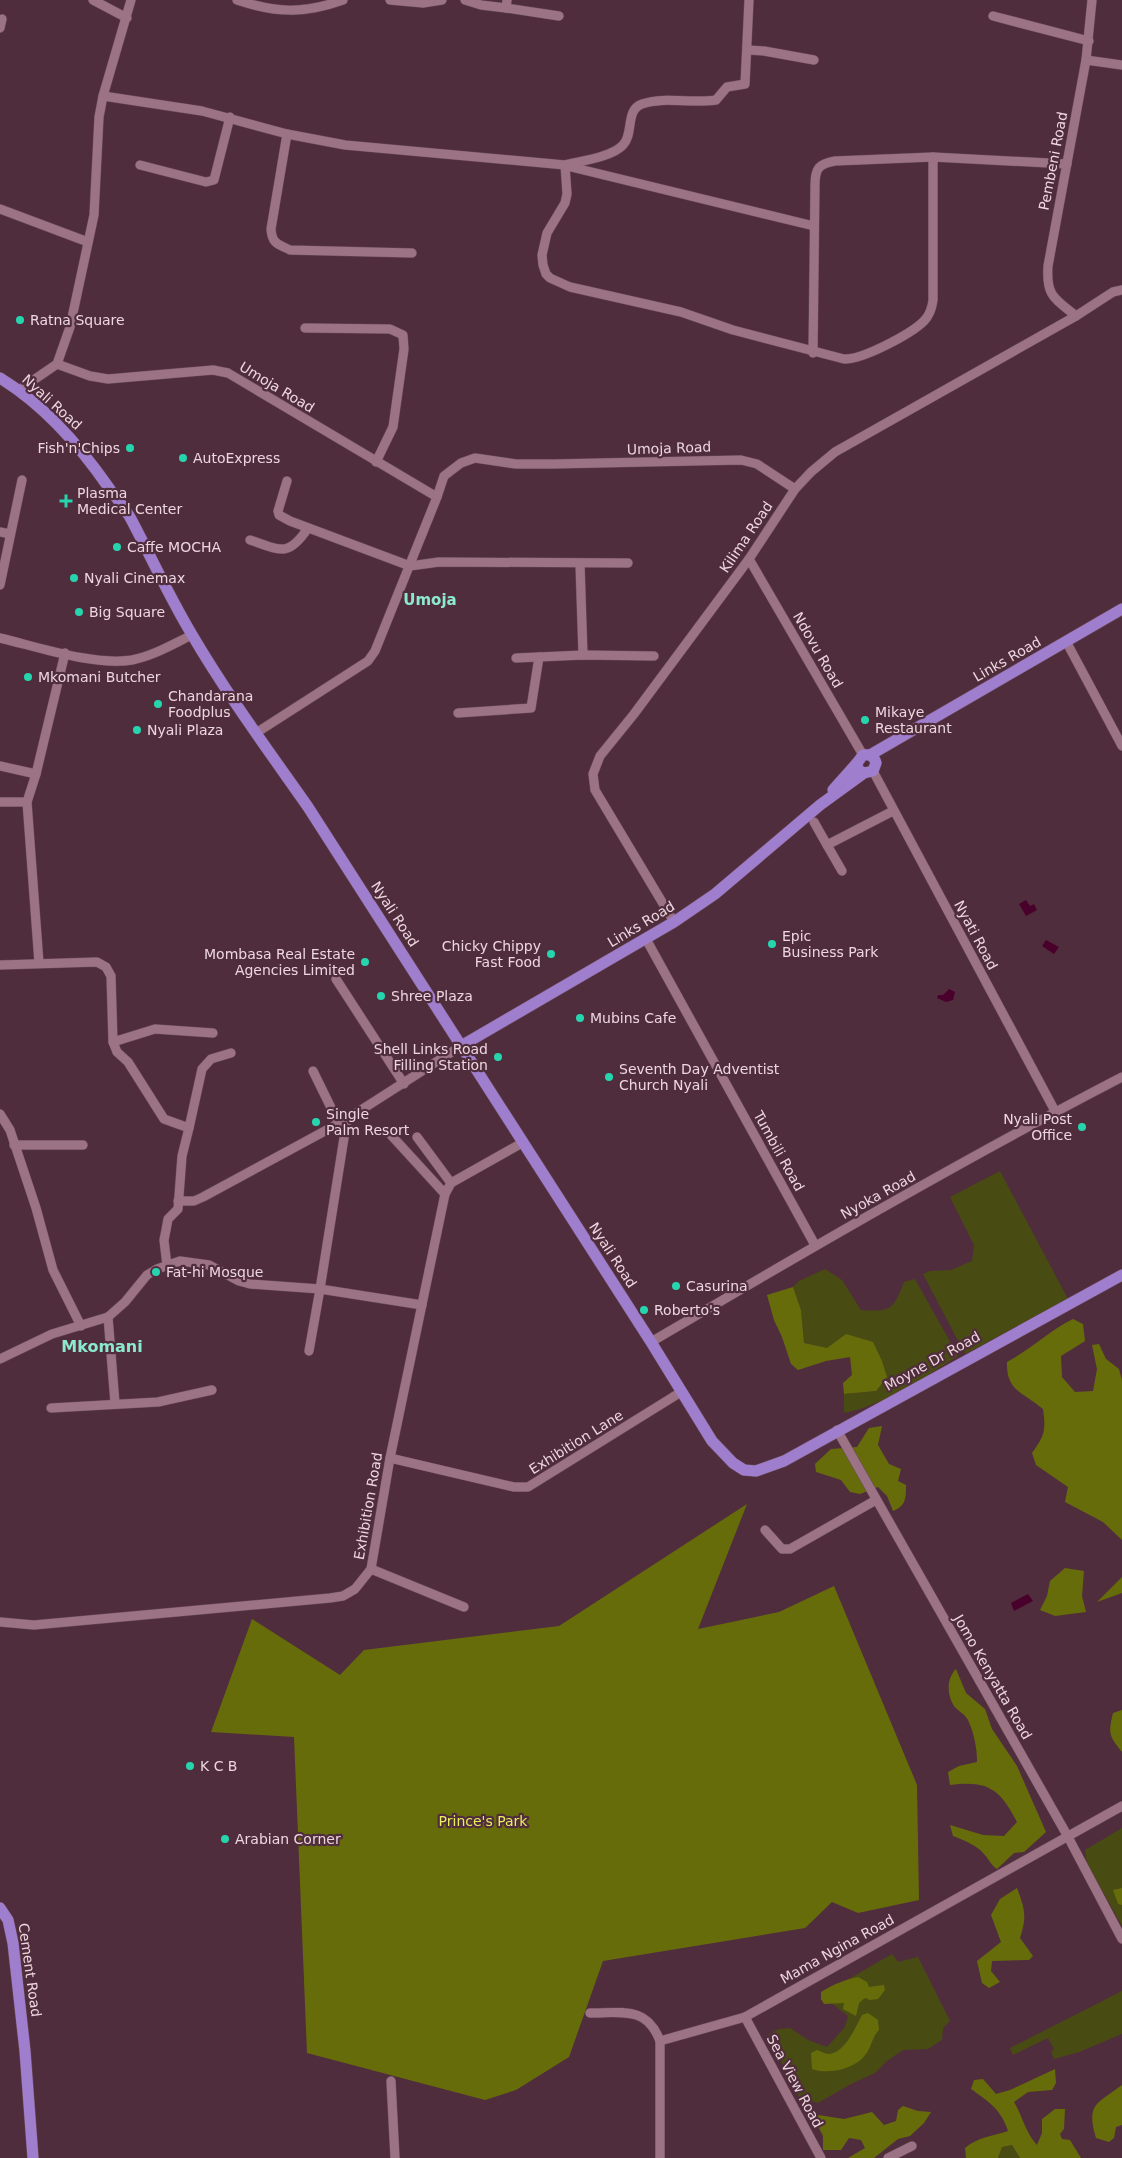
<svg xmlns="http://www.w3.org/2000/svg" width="1122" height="2158" font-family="'DejaVu Sans',sans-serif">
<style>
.green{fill:#484b12}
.forest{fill:#676c0b}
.water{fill:#49012b}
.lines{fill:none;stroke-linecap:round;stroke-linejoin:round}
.minor-casing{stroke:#694a58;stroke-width:10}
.major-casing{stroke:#694a58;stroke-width:12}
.minor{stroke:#9c7384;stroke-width:9}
.major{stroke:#a07ece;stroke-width:11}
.poi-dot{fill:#26d5ae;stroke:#502d3c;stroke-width:2}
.labels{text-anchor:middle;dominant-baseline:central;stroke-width:4.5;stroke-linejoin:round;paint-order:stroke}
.street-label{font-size:14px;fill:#edd6df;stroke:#502d3c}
.poi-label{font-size:14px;fill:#edd6df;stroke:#502d3c;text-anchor:start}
.park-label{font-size:14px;fill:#e6ef5c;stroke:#502d3c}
.neighbourhood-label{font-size:15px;font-weight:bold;fill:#8beace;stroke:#502d3c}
.quarter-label{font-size:16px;font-weight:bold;fill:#8beace;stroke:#502d3c}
</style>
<rect width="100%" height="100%" fill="#502d3c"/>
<!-- green -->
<g class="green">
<path d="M1000 1171 1068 1299 965 1354 923 1274 930 1271 951 1270 972 1261 974 1245 950 1197Z"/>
<path d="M825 1269 842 1280 861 1310C891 1312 893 1310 904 1282L915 1279 958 1356C921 1379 887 1404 844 1413V1394L876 1391 882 1361 804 1343 801 1310 793 1287 799 1281Z"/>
<path d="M1122 1828V1888L1114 1890 1118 1904 1122 1905V1926L1087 1863 1085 1850Z"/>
<path d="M892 1954 898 1962 918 1957 950 2021 943 2028 942 2040 928 2049 903 2050 887 2061 875 2073 851 2084 818 2103 799 2097 768 2035 779 2029 790 2028 808 2040 827 2047 845 2027 848 2016 821 1995Z"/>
<path d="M1122 1991V2034L1079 2052 1054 2059 1051 2052 1054 2049 1048 2038 1013 2055 1010 2048Z"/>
<path d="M1012 2145 1020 2158H998L1002 2147Z"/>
</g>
<!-- forest -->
<g class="forest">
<path d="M793 1287 801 1310 804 1343 827 1348 846 1334 873 1342 882 1361 887 1377 876 1391 844 1394 843 1383 852 1375 850 1357 826 1361 798 1370 791 1364 782 1337 774 1320 767 1295Z"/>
<path d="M1073 1319 1083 1324 1085 1341 1061 1356 1062 1377 1075 1392 1093 1391 1097 1369 1092 1345 1099 1344 1106 1359 1119 1369 1122 1380V1540L1103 1522 1065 1502 1068 1487 1036 1465 1032 1453C1045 1435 1046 1430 1043 1409 1023 1392 1006 1391 1007 1362 1031 1349 1049 1331 1073 1319Z"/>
<path d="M882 1426 878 1445 889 1464 901 1469 898 1481 906 1485C906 1498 906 1506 893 1511L887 1496 878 1487 860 1494 850 1492 841 1480 816 1472 815 1464 831 1449 857 1447 869 1428Z"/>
<path d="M747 1504 698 1629 779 1612 834 1586 917 1785 919 1900 858 1913 832 1902 805 1928 603 1961 569 2057 516 2090 485 2100 307 2053 294 1737 211 1732 252 1619 340 1675 364 1650 559 1626Z"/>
<path d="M1065 1568 1084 1571 1082 1596 1086 1612 1055 1616 1040 1610 1047 1596 1050 1581Z"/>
<path d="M1122 1577V1593L1097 1602Z"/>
<path d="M956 1669 966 1693 985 1709 992 1729 1017 1766 1046 1832 1024 1852 1014 1853 997 1869C990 1864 989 1859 984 1854 977 1845 963 1840 953 1836L950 1825 983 1835 1004 1836 1017 1822C1000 1789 988 1780 950 1785L948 1772 959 1766 977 1762C977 1748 974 1733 968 1720 965 1714 958 1711 954 1706 947 1695 946 1679 956 1669Z"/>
<path d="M1122 1710V1752C1109 1736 1108 1733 1113 1713Z"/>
<path d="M1017 1888C1025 1909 1027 1917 1020 1938L1033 1956 1029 1960 992 1961 991 1971 1000 1982 989 1988 982 1983 977 1961 1001 1942 991 1915 1000 1899Z"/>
<path d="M1122 1888V1905L1118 1904 1113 1890Z"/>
<path d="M858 1977 867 1982 869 1987 884 1985 885 1990 878 1999 870 2000 865 1998 859 2003 856 2016 843 2009 844 2003 824 2004 821 1999V1992C834 1984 844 1980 858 1977Z"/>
<path d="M868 2013 878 2020 879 2030C872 2037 872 2046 866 2054 856 2069 828 2075 812 2069L811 2053 817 2050C820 2051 825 2054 829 2054 845 2053 855 2028 862 2015Z"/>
<path d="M1055 2069 1056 2083 1052 2090 1028 2092 1014 2102C1023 2117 1025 2132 1037 2145L1042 2133V2119L1055 2109H1065L1064 2129 1060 2134 1062 2139 1070 2140 1081 2158H1020L1012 2145 1002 2147 998 2158H966L965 2148C978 2137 993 2136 1008 2131 1001 2109 989 2102 971 2089L974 2080 983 2079 996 2094 1010 2090Z"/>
<path d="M1122 2085V2125L1116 2127 1114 2138 1109 2142 1096 2138C1086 2103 1097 2104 1122 2085Z"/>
<path d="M903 2106 918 2111 931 2112 924 2123 910 2136 898 2139 874 2158H848L865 2148 861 2140 849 2138 841 2150H823V2136L812 2114 844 2119 872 2112 884 2125 896 2121 898 2110Z"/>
</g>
<!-- water -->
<g class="water">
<path d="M1026 900 1030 906 1034 904 1037 910 1026 916 1019 904Z"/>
<path d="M1046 940 1059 947 1054 954 1042 946Z"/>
<path d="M949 989 955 992 953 1000 946 1002 937 998 938 995H943Z"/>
<path d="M1028 1594 1033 1601 1014 1611 1011 1603Z"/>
</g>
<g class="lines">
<!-- minor casing -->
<g class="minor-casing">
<g id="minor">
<path d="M93 0 127 18"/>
<path d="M237 0C276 13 304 14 343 0"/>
<path d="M390 0 423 3 442 0"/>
<path d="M465 0 481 5 506 8"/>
<path d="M507 0 506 8 559 16"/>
<path d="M993 16 1089 41"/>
<path d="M0 28 2 19"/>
<path d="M748 50 764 51 814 60"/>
<path d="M1086 60 1122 65"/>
<path d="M103 96 202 111 287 134 345 145 565 165 567 194 565 203 547 233 542 255 543 265 546 274 550 278 570 287 681 312 733 330 844 359C862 360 911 334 924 321 930 315 932 308 933 300V157"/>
<path d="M287 134 271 229C272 244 278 244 290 250L412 253"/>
<path d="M140 165 206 182 214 180 230 117"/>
<path d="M565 165C581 161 612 157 623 145 634 134 625 110 642 104 665 96 692 104 716 100L727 87 745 84 749 0"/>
<path d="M567 166 814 226"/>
<path d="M0 209 88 242"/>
<path d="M1076 316C1054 298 1046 296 1048 266L1086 60 1092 0"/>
<path d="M305 328 390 329 403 335 404 349 393 427 376 462"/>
<path d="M813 353 815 185C815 168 819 164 835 161L933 157 1067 164"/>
<path d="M57 364 90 376 108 379 213 370 228 373 437 497 375 651 368 661 256 733"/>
<path d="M19 390 57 364 70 327 94 215 99 117 103 96 131 0"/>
<path d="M287 481 278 511 279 515 290 521 410 566 439 562 628 563"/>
<path d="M437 497 444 476 461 463 475 458 516 464H553L741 460 757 464 795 489"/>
<path d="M0 532 10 534"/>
<path d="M250 540C280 550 288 558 308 528"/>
<path d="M749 559 863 755"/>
<path d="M580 564 583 655"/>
<path d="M0 585 22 480"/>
<path d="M0 638C38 647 94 666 132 660 153 656 173 644 192 635"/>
<path d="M1067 643 1122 746"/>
<path d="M516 658 583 655 654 656"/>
<path d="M458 713 531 708 539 657"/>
<path d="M0 766 36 774"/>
<path d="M873 771 1055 1111"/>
<path d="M0 802H27"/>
<path d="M814 822 827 845 893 811"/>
<path d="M827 845 842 871"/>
<path d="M674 922 595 790 593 774 600 756 634 714 749 559 795 489 811 472 835 452 1076 316 1113 292 1122 290"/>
<path d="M646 939 815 1245"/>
<path d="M39 963 27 802 36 774 65 653"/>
<path d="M0 965 97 962 106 967 111 976 113 1042 117 1052 128 1062 164 1119 189 1128 182 1156 178 1209 168 1219 166 1230 164 1240 167 1266"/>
<path d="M336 979 404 1084"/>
<path d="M113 1042 155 1029 213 1033"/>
<path d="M313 1071 339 1124"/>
<path d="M0 1114 10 1130 36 1208 53 1270 81 1326"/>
<path d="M189 1128 202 1069 211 1059 231 1053"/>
<path d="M391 1135 445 1194"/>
<path d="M417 1137 451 1183"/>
<path d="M14 1145H83"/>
<path d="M178 1201H194L203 1197 347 1119"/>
<path d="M422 1305 320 1289 347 1119 461 1046"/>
<path d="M108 1317 115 1403"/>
<path d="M651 1342C806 1251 962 1160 1122 1077"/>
<path d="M0 1359 52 1334 108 1317 125 1302 147 1275 157 1269 180 1261 209 1265 239 1281 250 1284 320 1289 309 1351"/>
<path d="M51 1408 158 1402 212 1390"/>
<path d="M837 1430 1067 1835 1122 1939"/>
<path d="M390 1458 514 1487H528L681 1392"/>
<path d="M765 1530 782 1549H790L876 1500"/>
<path d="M371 1569 464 1607"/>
<path d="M0 1622 34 1625 330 1598 343 1596 355 1589 371 1569 390 1458 445 1194 451 1183 522 1143"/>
<path d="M590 2013C622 2013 647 2006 660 2041"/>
<path d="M745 2017 821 2158"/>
<path d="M391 2081 395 2158"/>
<path d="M660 2158V2041L745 2017 1122 1806"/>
<path d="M888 2158 912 2146"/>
</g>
</g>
<!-- major casing -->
<g class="major-casing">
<g id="major">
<path d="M0 378C44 405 80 446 109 488 116 498 125 508 131 519 151 557 169 596 191 633 226 693 268 750 308 807L651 1342 712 1441 733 1463 744 1470 756 1471 784 1461 1122 1275"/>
<path d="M870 755 1122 609"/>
<path d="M833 790 857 763"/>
<path d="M461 1046 674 922 715 894 820 805 864 773 873 771 876 763C874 756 870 754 863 755L857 763 858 770 864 773"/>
<path d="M0 1908 8 1920 13 1943 25 2051 33 2158"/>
</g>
</g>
<!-- minor -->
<use href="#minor" class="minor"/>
<!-- major -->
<use href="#major" class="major"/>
</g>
<!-- markers -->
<g class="poi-dot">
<circle cx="20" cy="320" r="5"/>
<circle cx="130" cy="448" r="5"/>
<circle cx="183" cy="458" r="5"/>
<path d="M63.5 493.5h5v5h5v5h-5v5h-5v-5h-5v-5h5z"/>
<circle cx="117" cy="547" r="5"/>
<circle cx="74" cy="578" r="5"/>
<circle cx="79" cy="612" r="5"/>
<circle cx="28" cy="677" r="5"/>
<circle cx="158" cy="704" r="5"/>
<circle cx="865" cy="720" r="5"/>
<circle cx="137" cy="730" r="5"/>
<circle cx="772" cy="944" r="5"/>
<circle cx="551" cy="954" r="5"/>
<circle cx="365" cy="962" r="5"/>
<circle cx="381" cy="996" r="5"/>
<circle cx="580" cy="1018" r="5"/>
<circle cx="498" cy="1057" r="5"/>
<circle cx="609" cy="1077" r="5"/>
<circle cx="316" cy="1122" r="5"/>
<circle cx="1082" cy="1127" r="5"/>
<circle cx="156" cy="1272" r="5"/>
<circle cx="676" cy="1286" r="5"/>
<circle cx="644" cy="1310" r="5"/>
<circle cx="190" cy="1766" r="5"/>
<circle cx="225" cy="1839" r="5"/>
</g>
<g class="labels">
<!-- street labels -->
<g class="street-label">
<text transform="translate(1053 161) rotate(-79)">Pembeni Road</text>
<text transform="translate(277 387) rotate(31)">Umoja Road</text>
<text transform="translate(52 402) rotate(42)">Nyali Road</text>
<text transform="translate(669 448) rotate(-2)">Umoja Road</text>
<text transform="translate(746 537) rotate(-56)">Kilima Road</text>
<text transform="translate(818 650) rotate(60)">Ndovu Road</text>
<text transform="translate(1007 659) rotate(-30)">Links Road</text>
<text transform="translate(395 914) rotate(57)">Nyali Road</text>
<text transform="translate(641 924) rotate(-31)">Links Road</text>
<text transform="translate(976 935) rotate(62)">Nyati Road</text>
<text transform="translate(779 1151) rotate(61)">Tumbili Road</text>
<text transform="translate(878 1195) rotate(-29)">Nyoka Road</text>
<text transform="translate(613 1255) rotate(57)">Nyali Road</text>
<text transform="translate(932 1361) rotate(-29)">Moyne Dr Road</text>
<text transform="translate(576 1442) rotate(-32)">Exhibition Lane</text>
<text transform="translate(368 1506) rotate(-80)">Exhibition Road</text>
<text transform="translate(993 1677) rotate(60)">Jomo Kenyatta Road</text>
<text transform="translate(837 1949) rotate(-29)">Mama Ngina Road</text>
<text transform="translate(30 1970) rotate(82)">Cement Road</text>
<text transform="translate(795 2081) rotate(62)">Sea View Road</text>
</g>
<!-- poi labels -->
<g class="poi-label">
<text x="30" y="320">Ratna Square</text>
<text x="120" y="448" text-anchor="end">Fish'n'Chips</text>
<text x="193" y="458">AutoExpress</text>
<text x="77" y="493">Plasma<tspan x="77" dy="16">Medical Center</tspan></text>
<text x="127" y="547">Caffe MOCHA</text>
<text x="84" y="578">Nyali Cinemax</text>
<text x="89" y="612">Big Square</text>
<text x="38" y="677">Mkomani Butcher</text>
<text x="168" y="696">Chandarana<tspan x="168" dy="16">Foodplus</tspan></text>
<text x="875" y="712">Mikaye<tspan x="875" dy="16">Restaurant</tspan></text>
<text x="147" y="730">Nyali Plaza</text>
<text x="782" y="936">Epic<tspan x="782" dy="16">Business Park</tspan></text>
<text x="541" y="946" text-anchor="end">Chicky Chippy<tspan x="541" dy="16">Fast Food</tspan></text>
<text x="355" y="954" text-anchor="end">Mombasa Real Estate<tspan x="355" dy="16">Agencies Limited</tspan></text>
<text x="391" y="996">Shree Plaza</text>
<text x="590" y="1018">Mubins Cafe</text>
<text x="488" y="1049" text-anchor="end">Shell Links Road<tspan x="488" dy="16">Filling Station</tspan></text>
<text x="619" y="1069">Seventh Day Adventist<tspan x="619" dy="16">Church Nyali</tspan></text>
<text x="326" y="1114">Single<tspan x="326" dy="16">Palm Resort</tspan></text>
<text x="1072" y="1119" text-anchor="end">Nyali Post<tspan x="1072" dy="16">Office</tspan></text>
<text x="166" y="1272">Fat-hi Mosque</text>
<text x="686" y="1286">Casurina</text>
<text x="654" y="1310">Roberto's</text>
<text x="200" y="1766">K C B</text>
<text x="235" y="1839">Arabian Corner</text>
</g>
<!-- park labels -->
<g class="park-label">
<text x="483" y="1821">Prince's Park</text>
</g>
<!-- neighbourhood labels -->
<g class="neighbourhood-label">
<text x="430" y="600">Umoja</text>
</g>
<!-- quarter labels -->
<g class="quarter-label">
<text x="102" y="1346">Mkomani</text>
</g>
</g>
</svg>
